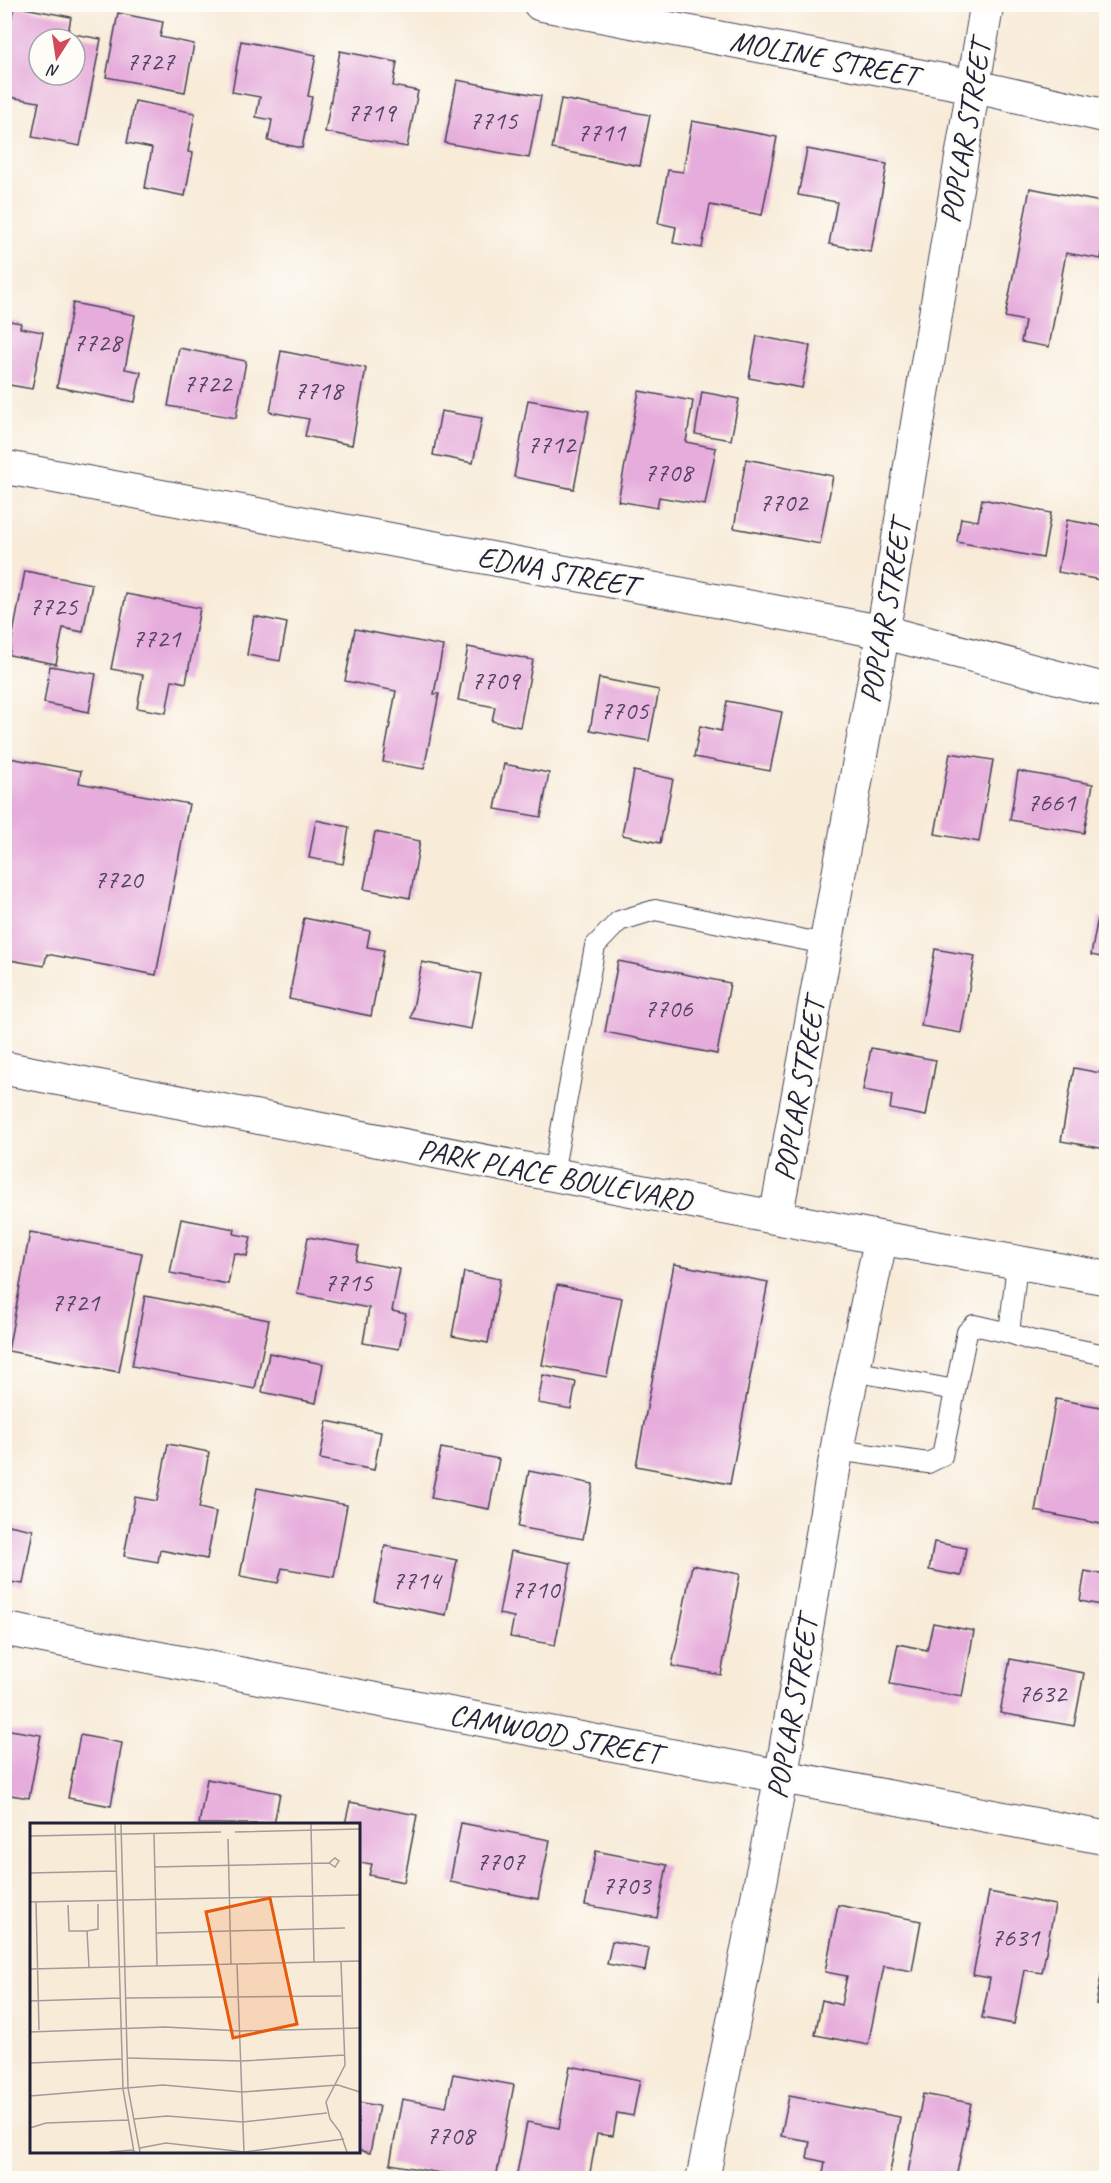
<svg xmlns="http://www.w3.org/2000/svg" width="1111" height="2183" font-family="Caveat,sans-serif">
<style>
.building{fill:#e6acdb;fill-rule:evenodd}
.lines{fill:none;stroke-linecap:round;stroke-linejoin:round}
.lane-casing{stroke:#424053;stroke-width:22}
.street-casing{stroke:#424053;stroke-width:35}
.secondary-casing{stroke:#424053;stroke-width:35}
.lane{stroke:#fff;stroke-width:20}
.street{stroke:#fff;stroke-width:33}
.secondary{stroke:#fff;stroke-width:33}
.labels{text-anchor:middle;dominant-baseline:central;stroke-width:6;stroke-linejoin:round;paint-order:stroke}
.number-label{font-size:27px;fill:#534463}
.street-label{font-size:30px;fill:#22223b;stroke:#fdfcf7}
.inset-road{fill:none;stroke:#a29b99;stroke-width:1.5}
.view{fill:#e8590c;fill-opacity:0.15;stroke:#e8590c;stroke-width:3}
.inset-edge{fill:none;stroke:#22223b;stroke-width:3}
</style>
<rect width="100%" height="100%" fill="#fdfcf7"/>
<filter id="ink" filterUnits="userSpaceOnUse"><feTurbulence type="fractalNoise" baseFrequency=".0167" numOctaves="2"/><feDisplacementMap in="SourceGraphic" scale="12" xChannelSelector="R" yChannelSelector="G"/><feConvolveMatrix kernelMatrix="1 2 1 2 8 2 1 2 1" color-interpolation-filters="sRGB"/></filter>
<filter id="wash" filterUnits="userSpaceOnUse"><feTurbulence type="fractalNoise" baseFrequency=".008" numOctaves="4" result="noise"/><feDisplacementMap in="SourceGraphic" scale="24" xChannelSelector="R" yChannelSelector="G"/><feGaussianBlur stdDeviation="1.35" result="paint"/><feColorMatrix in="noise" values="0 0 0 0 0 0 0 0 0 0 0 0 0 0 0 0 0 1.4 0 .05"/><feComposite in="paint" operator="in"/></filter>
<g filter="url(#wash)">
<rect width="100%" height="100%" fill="#f8ebd8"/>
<g id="blocks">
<!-- building -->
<g class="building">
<path d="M14 6 71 17 68 33 101 39 80 146 32 137 39 102 4 96V56ZM39 39H75V75H39Z"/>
<path d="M118 13 163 22 160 37 194 44 185 92 106 77Z"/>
<path d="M241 41 316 55 308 96 312 97 302 148 268 141 272 120 256 117 260 97 232 92Z"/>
<path d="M340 51 397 62 393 86 418 91 407 147 325 132Z"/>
<path d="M457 80 541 96 529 158 445 143Z"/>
<path d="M561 99 650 115 640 166 552 149Z"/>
<path d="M135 101 195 113 188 152 193 153 185 196 145 188 152 148 127 143Z"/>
<path d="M692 121 777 137 762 215 710 205 702 248 673 243 676 227 658 223 668 170 683 172Z"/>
<path d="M807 149 887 164 871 252 829 244 837 202 798 195Z"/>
<path d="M1030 188 1106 203V231L1101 259 1066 253 1049 347 1021 342 1025 321 1005 317Z"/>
<path d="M73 303 135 315 125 369 141 372 135 402 57 387Z"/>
<path d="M4 320 21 323 20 328 43 332 32 389 4 384Z"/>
<path d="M757 336 810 346 802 388 749 378Z"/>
<path d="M179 348 246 361 236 418 168 406Z"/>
<path d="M281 351 366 368 352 445 305 436 309 419 270 412Z"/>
<path d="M639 391 693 401 686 442 716 448 705 505 659 497 657 508 618 501Z"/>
<path d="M702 392 739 399 731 440 695 434Z"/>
<path d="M528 400 589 411 574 489 514 477Z"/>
<path d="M441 411 482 418 473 463 433 455Z"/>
<path d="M746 459 833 476 820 544 734 528Z"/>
<path d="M982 499 1051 513 1043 558 957 542 961 518 978 521Z"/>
<path d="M1067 520 1106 527V581L1058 572Z"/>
<path d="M25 571 92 584 83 632 63 628 56 664 9 655Z"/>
<path d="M126 594 200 608 186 683 172 680 166 713 137 708 143 675 111 669Z"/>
<path d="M254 616 287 623 280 661 247 655Z"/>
<path d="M355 629 443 646 434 694H439L424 769 383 762 396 691 345 681Z"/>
<path d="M468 647 533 660 520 727 492 721 495 707 458 700Z"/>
<path d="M50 666 96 674 89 712 44 703Z"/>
<path d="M599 678 659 690 649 741 590 730Z"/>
<path d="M727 701 782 712 770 771 694 757 700 726 721 731Z"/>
<path d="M950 753 993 760 979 842 935 834Z"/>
<path d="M4 757 81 771 79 783 189 804 156 975 47 954 44 966 4 959Z"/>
<path d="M504 764 549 773 541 817 495 809Z"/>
<path d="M634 771 673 779 660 843 622 835Z"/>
<path d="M1018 771 1093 784 1084 833 1010 820Z"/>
<path d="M316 820 349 827 343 864 309 858Z"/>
<path d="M375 832 420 841 410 898 364 889Z"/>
<path d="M1098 917 1106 918V958L1091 955Z"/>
<path d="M304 918 370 931 367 947 384 950 371 1016 289 999Z"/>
<path d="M935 949 975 956 961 1033 921 1026Z"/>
<path d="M618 961 730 983 717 1054 605 1032Z"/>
<path d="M422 962 481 974 471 1029 411 1018Z"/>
<path d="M871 1048 936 1060 926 1116 890 1109 892 1095 863 1090Z"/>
<path d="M1074 1068 1106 1074V1149L1061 1141Z"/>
<path d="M181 1219 235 1229 234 1234 251 1237 247 1256 234 1253 228 1284 170 1273Z"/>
<path d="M30 1232 142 1253 119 1372 8 1351Z"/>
<path d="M308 1237 359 1246 356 1261 400 1269 392 1311 406 1314 399 1349 363 1343 369 1308 297 1294Z"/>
<path d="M674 1264 768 1282 730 1484 636 1466Z"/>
<path d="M464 1272 500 1279 488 1343 452 1336Z"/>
<path d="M557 1285 622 1298 607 1377 542 1365Z"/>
<path d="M145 1296 269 1320 255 1389 132 1366Z"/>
<path d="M269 1353 323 1364 316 1403 262 1392Z"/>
<path d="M543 1375 576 1382 571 1409 538 1403Z"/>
<path d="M1056 1399 1106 1408V1525L1035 1511Z"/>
<path d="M327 1421 381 1432 374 1470 320 1459Z"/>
<path d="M168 1444 209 1452 199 1508 216 1512 207 1559 160 1550 158 1562 124 1556 135 1497 157 1501Z"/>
<path d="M441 1448 499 1459 489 1509 431 1498Z"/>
<path d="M529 1471 593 1484 583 1539 518 1527Z"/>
<path d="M257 1488 347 1505 334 1577 282 1568 278 1583 240 1576Z"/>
<path d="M4 1524 33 1530 23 1584 4 1581Z"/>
<path d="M934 1542 966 1548 961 1576 929 1570Z"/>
<path d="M385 1546 457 1560 446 1615 374 1601Z"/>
<path d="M511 1551 571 1563 555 1645 510 1637 514 1617 499 1614Z"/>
<path d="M692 1565 740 1574 721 1675 672 1666Z"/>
<path d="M1085 1571 1106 1575V1606L1080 1601Z"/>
<path d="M933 1623 974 1631 962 1697 890 1684 898 1644 927 1650Z"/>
<path d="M1010 1659 1084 1673 1074 1726 1000 1713Z"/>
<path d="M4 1729 41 1735 29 1798 4 1794Z"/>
<path d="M80 1735 122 1743 111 1806 68 1798Z"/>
<path d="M207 1779 280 1793 274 1824H199Z"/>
<path d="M350 1802 417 1815 404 1882 369 1875 372 1864 358 1862V1824H345Z"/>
<path d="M461 1823 550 1840 538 1899 450 1882Z"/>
<path d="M596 1851 667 1865 657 1918 585 1905Z"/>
<path d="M989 1892 1055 1905 1042 1973 1024 1970 1014 2024 982 2018 990 1978 973 1975Z"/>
<path d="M838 1905 921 1921 912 1971 884 1966 868 2045 815 2035 822 2000 841 2005 847 1976 825 1972Z"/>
<path d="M612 1941 649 1948 645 1971 607 1964Z"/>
<path d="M1105 1954H1106V2005L1096 2004Z"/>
<path d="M570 2066 640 2080 633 2116 617 2113 613 2136 597 2134 589 2178H516L527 2122 559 2128Z"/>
<path d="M453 2074 514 2085 496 2178H468L390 2164 402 2099 446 2107Z"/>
<path d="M923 2094 971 2103 956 2178H907Z"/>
<path d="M789 2096 900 2117 889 2178H822L825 2162 807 2158 810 2141 781 2136Z"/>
<path d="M358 2102 379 2106 370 2153 358 2150Z"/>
</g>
</g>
</g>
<g filter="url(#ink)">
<use href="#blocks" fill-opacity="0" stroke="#424053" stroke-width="1.5"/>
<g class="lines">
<!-- lane casing -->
<g class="lane-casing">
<g id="lane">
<path d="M553 1174 595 946 619 921 655 910 825 944"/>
<path d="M1009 1333 1030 1340 1106 1355"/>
<path d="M853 1371 955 1390"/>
<path d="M837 1450 928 1463 942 1456 967 1332 974 1325 1009 1333 1017 1264"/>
</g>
</g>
<!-- street casing -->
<g class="street-casing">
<g id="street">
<path d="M540 4 972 86 1106 116"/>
<path d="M4 467 883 632 1106 690"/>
<path d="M776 1217 883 632 987 4"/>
<path d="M4 1629 1106 1838"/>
<path d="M703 2178 781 1777 839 1438 881 1238"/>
</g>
</g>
<!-- secondary casing -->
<g class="secondary-casing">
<path id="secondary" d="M4 1068 881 1238 1106 1278"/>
</g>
<!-- lane -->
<use href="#lane" class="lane"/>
<!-- street -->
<use href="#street" class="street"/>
<!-- secondary -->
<use href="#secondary" class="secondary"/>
</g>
</g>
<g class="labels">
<!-- number labels -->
<g class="number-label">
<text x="150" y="61">7727</text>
<text x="371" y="112">7719</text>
<text x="493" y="120">7715</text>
<text x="601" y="132">7711</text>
<text x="97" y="342">7728</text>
<text x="207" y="383">7722</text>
<text x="318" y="390">7718</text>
<text x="551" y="444">7712</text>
<text x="668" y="472">7708</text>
<text x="783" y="502">7702</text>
<text x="53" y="606">7725</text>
<text x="156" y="638">7721</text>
<text x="495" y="680">7709</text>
<text x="624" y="710">7705</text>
<text x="1051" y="802">7661</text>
<text x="118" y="879">7720</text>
<text x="668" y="1008">7706</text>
<text x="348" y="1282">7715</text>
<text x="75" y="1302">7721</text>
<text x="416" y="1580">7714</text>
<text x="535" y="1589">7710</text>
<text x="1042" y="1693">7632</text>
<text x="500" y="1861">7707</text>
<text x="626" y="1885">7703</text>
<text x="1015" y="1937">7631</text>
<text x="450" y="2135">7708</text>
</g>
<!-- street labels -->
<g class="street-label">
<text transform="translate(824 58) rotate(11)">MOLINE STREET</text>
<text transform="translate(965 132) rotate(-80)">POPLAR STREET</text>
<text transform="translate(557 571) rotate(11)">EDNA STREET</text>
<text transform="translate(885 612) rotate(-80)">POPLAR STREET</text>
<text transform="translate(799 1090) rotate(-80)">POPLAR STREET</text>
<text transform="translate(555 1175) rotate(11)">PARK PLACE BOULEVARD</text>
<text transform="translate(792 1708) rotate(-80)">POPLAR STREET</text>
<text transform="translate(555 1734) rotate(11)">CAMWOOD STREET</text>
</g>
</g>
<!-- overview -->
<g transform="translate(30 1823)">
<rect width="330" height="330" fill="#f8ebd8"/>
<path class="inset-road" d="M85 1 93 266 104 329M91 1 98 265 110 329M281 1 284 139M205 9 330 6M124 11 127 143M0 13 191 9M198 16 201 141M124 44 299 40 305 44 309 38 305 35 299 40M0 50 86 48M0 79 330 72M6 79 9 207M38 82 39 108H57L59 144M57 108 68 106V81M126 110 315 105M311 139 315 242 296 279 300 296 310 309 317 329M207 141 214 329M0 146 330 138M96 175 311 173M0 178 90 175M0 209 135 204 210 208 330 205M98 235 211 238 315 232M0 240 92 236M0 273 133 262 212 269 308 262 330 269M104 296 137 293 213 299 297 290M0 305 16 300 98 297M110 325 136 320 214 329 314 316M79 329 103 327"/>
<path class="view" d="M240 75 267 201 203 215 176 89Z"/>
<rect width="330" height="330" class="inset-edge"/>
</g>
<!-- margin -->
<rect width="1111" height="2183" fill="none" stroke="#fdfcf7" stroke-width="24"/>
<!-- north arrow -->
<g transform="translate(57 57) rotate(192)"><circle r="28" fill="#fdfcf7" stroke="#a5a5ac" stroke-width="1.5"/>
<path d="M0-4.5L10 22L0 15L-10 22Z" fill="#d1495b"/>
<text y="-9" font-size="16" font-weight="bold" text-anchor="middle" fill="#22223b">N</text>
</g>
</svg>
